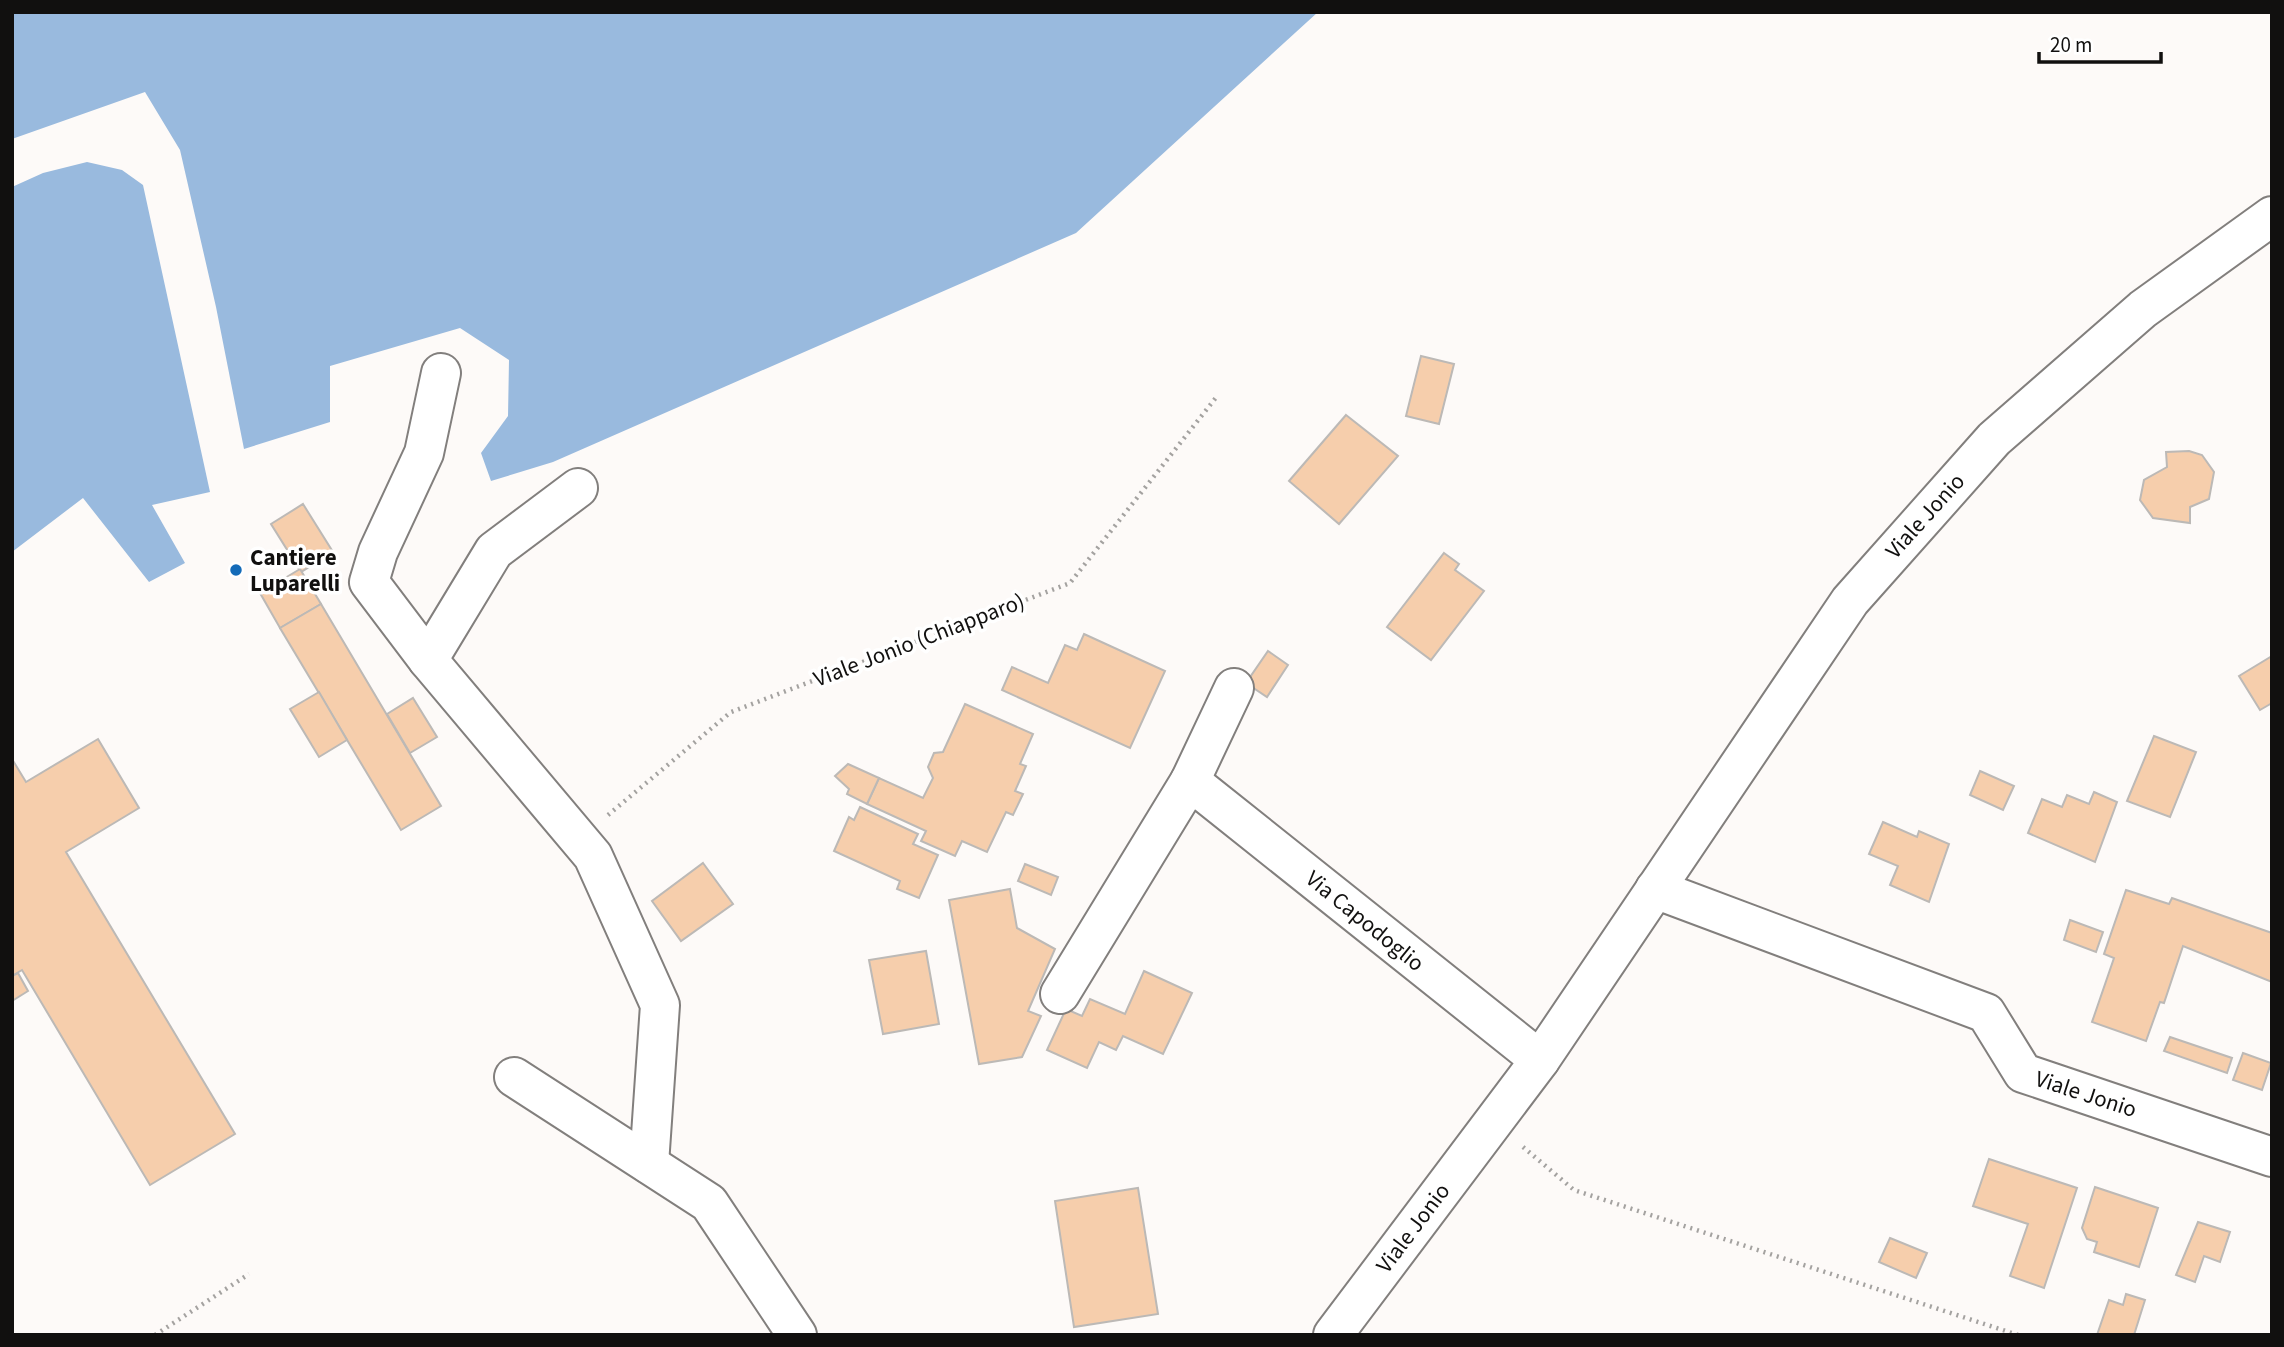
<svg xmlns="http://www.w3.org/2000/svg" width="2284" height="1347" font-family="'Source Sans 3',sans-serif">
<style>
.water{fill:#99bade}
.building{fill:#f6ceac;stroke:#bcb9b6;stroke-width:2}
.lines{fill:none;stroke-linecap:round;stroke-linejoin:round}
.minor-casing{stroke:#827f7d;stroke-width:42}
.path{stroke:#a4a2a0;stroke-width:4.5;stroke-dasharray:2 5;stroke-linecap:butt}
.minor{stroke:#fff;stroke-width:38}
.poi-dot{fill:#146bb8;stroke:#fff;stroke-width:2.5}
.labels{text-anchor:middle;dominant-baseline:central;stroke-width:7;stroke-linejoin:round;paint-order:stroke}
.street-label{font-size:23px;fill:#11100f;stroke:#fff}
.poi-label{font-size:23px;font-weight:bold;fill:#11100f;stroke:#fff;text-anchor:start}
</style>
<rect width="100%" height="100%" fill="#fdfaf8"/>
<!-- water -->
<g class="water">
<path d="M12 12H1318L1076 233 553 462 491 481 481 453 508 416 509 360 460 328 330 366V422L244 449 216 307 180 150 145 92 12 139Z"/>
<path d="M87 162 122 170 143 185 210 492 152 505 185 563 149 582 83 498 12 552V187L43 173Z"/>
</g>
<!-- building -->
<g class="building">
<path d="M1421 356 1454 364 1439 424 1406 416Z"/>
<path d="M1346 415 1398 456 1339 524 1289 481Z"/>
<path d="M2189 451 2202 455 2214 472 2209 499 2190 507V523L2153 518 2140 500 2144 480 2167 467 2166 452Z"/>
<path d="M303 504 333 552 301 572 271 524Z"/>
<path d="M1444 553 1459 564 1455 570 1484 591 1431 660 1387 627Z"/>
<path d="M300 569 321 604 280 628 260 593Z"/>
<path d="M321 604 441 806 401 830 280 628Z"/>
<path d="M1084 634 1165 671 1130 748 1002 690 1012 667 1048 683 1065 645 1077 650Z"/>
<path d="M1268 651 1288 665 1267 697 1246 683Z"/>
<path d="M2272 656V703L2260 710 2239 676Z"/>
<path d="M319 692 347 740 319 757 290 709Z"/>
<path d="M413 698 437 737 410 753 387 714Z"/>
<path d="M965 704 1033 734 1020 764 1026 766 1015 791 1023 794 1013 815 1006 812 987 852 962 841 955 856 921 841 926 831 867 804 879 778 923 798 933 778 928 767 934 753 943 752Z"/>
<path d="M2154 736 2196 752 2170 817 2127 801Z"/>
<path d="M98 739 139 808 66 852 235 1134 150 1185 22 970 12 976V759L26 782Z"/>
<path d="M848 764 879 778 867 804 847 794 849 789 835 776Z"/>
<path d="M1980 771 2014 786 2003 810 1970 795Z"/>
<path d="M2094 792 2117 802 2095 862 2028 833 2042 799 2062 807 2067 795 2089 804Z"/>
<path d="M860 807 918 834 913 844 938 855 919 898 897 889 900 881 834 851 849 817 854 820Z"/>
<path d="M1883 822 1917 837 1919 831 1949 844 1929 902 1890 885 1898 866 1869 854Z"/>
<path d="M703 863 733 904 681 941 652 901Z"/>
<path d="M1025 864 1058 877 1051 895 1018 881Z"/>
<path d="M1010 889 1017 928 1055 949 1028 1011 1041 1016 1022 1057 979 1064 949 900Z"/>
<path d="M2126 890 2169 904 2172 898 2272 933V982L2183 946 2164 1003 2160 1002 2146 1041 2092 1022 2114 958 2104 954Z"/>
<path d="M2070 920 2103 932 2096 952 2064 940Z"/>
<path d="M926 951 939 1024 883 1034 869 960Z"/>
<path d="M1144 971 1192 993 1163 1054 1123 1036 1116 1050 1099 1042 1087 1068 1047 1050 1066 1009 1082 1016 1090 999 1125 1014Z"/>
<path d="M18 973 28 991 12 1001V976Z"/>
<path d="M2170 1037 2232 1058 2227 1073 2164 1051Z"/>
<path d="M2243 1053 2271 1063 2262 1090 2233 1080Z"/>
<path d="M1989 1159 2077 1188 2044 1288 2010 1276 2028 1224 1973 1206Z"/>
<path d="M2095 1187 2158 1208 2139 1267 2094 1252 2097 1242 2087 1239 2082 1228Z"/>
<path d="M1138 1188 1158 1314 1074 1327 1055 1201Z"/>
<path d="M2198 1222 2230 1232 2220 1262 2204 1256 2195 1282 2176 1275Z"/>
<path d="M1890 1238 1927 1253 1916 1278 1879 1262Z"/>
<path d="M2126 1294 2145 1300 2134 1335H2097L2109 1300 2123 1305Z"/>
</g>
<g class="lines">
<!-- minor casing -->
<g class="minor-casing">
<g id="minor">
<path d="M578 488 494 551 428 660 593 856 660 1005 649 1164"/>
<path d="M428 660 369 582 378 552 424 453 441 373"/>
<path d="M1190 781 1234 688"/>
<path d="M1655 889 1986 1013 2023 1073 2272 1157"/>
<path d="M1060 994 1190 781 1540 1060"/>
<path d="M514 1077 709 1203 797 1335"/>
<path d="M1333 1335 1540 1060 1850 601 1994 439 2143 309 2272 216"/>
</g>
</g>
<!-- path -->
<g class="path">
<path d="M608 815 731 712 1070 583 1218 395"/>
<path d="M1523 1147 1574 1190 2018 1335"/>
<path d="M155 1335 249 1274"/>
</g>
<!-- minor -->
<use href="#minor" class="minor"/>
</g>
<!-- markers -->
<circle class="poi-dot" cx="236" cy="570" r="7"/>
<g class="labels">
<!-- street labels -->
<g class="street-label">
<text transform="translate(1925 516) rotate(-48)">Viale Jonio</text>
<text transform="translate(919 640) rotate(-21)">Viale Jonio (Chiapparo)</text>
<text transform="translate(1365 921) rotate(39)">Via Capodoglio</text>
<text transform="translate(2086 1094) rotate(18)">Viale Jonio</text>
<text transform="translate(1413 1228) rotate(-53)">Viale Jonio</text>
</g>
<!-- poi labels -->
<g class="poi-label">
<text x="250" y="557">Cantiere<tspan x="250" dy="26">Luparelli</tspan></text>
</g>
</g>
<!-- border -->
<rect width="2284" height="1347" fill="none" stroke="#11100f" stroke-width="28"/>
<!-- scale -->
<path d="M2039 52v10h122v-10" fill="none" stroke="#11100f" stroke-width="3.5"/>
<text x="2050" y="52" font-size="21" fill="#11100f" stroke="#ffffff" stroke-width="5" paint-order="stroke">20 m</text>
</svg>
